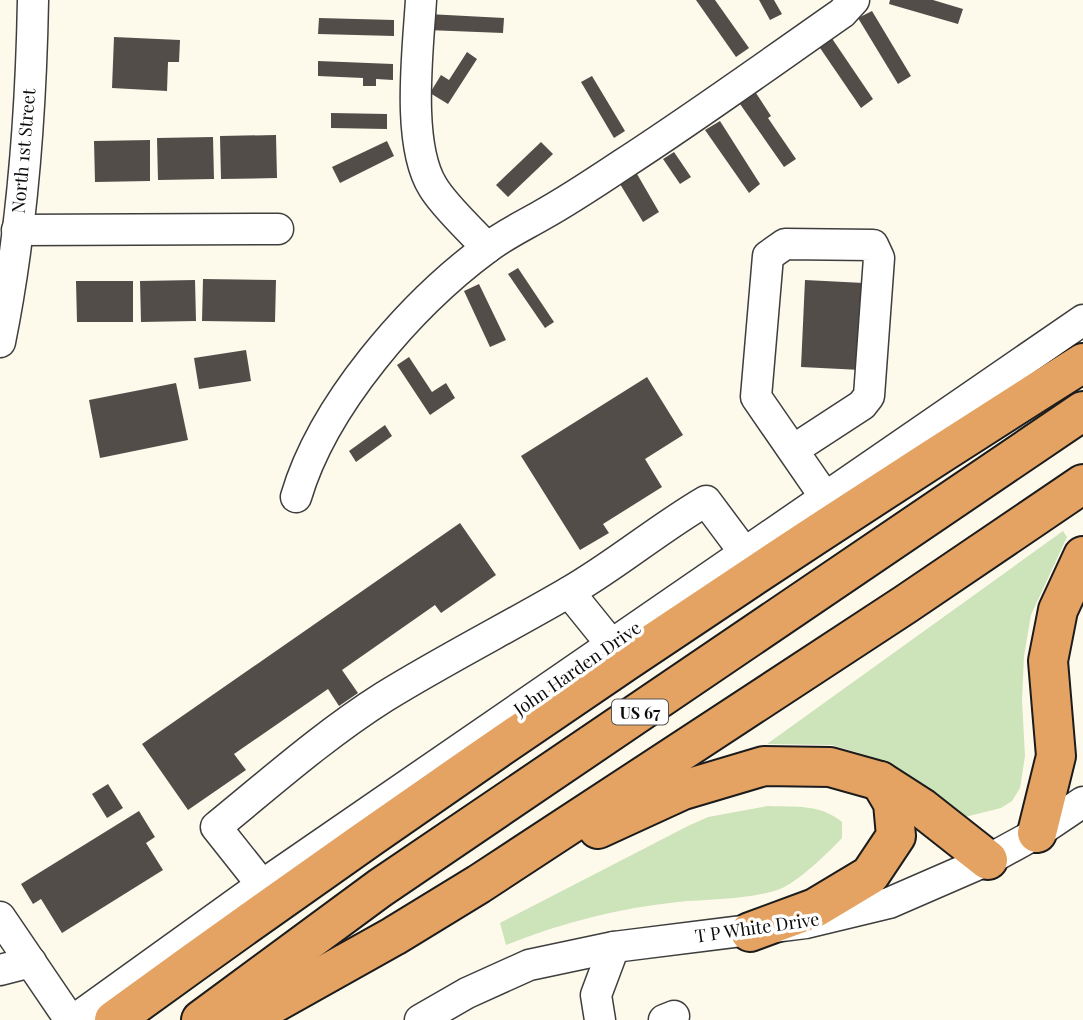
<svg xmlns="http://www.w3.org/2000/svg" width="1083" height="1020" font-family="'Playfair Display',serif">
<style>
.green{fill:#cde3b9}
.building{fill:#534d49}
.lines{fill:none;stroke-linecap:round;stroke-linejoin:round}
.minor-casing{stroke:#3e3e3e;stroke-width:33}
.highway-casing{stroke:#1c1c1c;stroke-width:42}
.minor{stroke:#fff;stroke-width:30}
.highway{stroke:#e4a362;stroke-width:38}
.labels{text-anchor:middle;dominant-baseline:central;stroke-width:7;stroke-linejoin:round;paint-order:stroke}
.shield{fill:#fff;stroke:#545454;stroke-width:2}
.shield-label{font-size:16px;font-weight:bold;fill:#0b0b0b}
.street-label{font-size:18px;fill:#0b0b0b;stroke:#fff}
</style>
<rect width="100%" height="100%" fill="#fdfaec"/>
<!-- green -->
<g class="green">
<path d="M1063 531 1067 537 1031 615 1024 656 1022 700 1025 756 1020 788 1012 801 1001 808 965 817 956 813 928 789 905 774 869 756 832 745 767 744Z"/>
<path d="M768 806C795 807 821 804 842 822V838C829 852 798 882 780 889 750 900 709 899 678 902 619 908 561 923 506 945L500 923 688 826 708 817Z"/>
</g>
<!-- building -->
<g class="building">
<path d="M696 0H715L749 48 736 57Z"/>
<path d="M759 0H774L782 14 770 20Z"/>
<path d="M890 0H933L963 9 958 24 889 4Z"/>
<path d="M872 11 911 76 898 84 858 18Z"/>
<path d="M428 14 504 18 503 33 427 30Z"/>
<path d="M319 18 394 20V36L318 34Z"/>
<path d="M114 37 180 40 179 62H168L167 91 112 88Z"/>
<path d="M831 37 873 99 861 108 818 45Z"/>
<path d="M467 52 477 59 448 104 430 93 441 75 449 80Z"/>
<path d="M318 61 393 64V80L376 79V86H363V78L318 76Z"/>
<path d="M592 76 625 131 614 138 581 82Z"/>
<path d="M756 93 771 116 768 118 796 159 784 167 740 104Z"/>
<path d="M331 113 387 114V129L331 128Z"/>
<path d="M720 121 760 184 749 193 705 130Z"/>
<path d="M276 135 277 178 221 179 220 136Z"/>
<path d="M213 137 214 179 158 180 157 138Z"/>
<path d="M150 140V181L95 182 94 141Z"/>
<path d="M387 141 394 156 340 183 332 167Z"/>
<path d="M541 142 553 154 508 197 496 185Z"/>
<path d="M674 152 691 177 680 184 663 159Z"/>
<path d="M637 174 659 212 643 222 620 184Z"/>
<path d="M518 268 554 322 545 328 508 274Z"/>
<path d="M203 279 276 280 275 322 202 321Z"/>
<path d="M195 280 196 321 141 322 140 281Z"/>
<path d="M805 280 864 283 861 370 801 367Z"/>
<path d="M76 281H133V322H77Z"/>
<path d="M479 284 506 340 490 347 464 291Z"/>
<path d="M246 350 251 381 199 389 194 358Z"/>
<path d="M409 357 432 392 446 383 455 398 430 415 397 365Z"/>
<path d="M647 377 683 435 645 459 662 487 603 524 609 533 580 550 521 456Z"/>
<path d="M176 383 188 440 100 458 89 400Z"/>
<path d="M385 425 392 436 356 462 349 451Z"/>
<path d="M460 523 496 575 441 613 435 605 342 670 358 693 339 706 328 689 234 754 246 770 188 810 142 744Z"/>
<path d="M108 784 123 808 107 818 92 794Z"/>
<path d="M139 811 155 837 146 843 163 870 62 933 41 899 33 904 21 884Z"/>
</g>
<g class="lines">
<!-- minor casing -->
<g class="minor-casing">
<g id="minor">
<path d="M421 0C418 50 406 144 433 187 445 207 471 230 487 248"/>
<path d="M17 230 278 229"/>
<path d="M0 342C22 233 31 111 33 0"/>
<path d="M793 450 862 405 869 396 879 258 873 245 785 244 768 256 756 397 825 497"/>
<path d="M296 497C323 405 410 305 487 248 504 235 523 226 542 215 569 200 596 182 623 164 697 116 769 64 842 13L854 0"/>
<path d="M569 592 611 644"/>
<path d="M262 885 216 827C270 783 324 735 384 697 444 660 507 628 569 592 616 565 658 529 706 501L744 552"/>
<path d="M0 917 70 1020"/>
<path d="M0 970 31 962"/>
<path d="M74 1020 252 892 1083 320"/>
<path d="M420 1020 467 993 529 965 614 947 806 923 889 903 988 860 1037 833 1083 802"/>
<path d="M600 1020 596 995 614 947"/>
<path d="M664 1020 674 1016"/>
</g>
</g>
<!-- highway casing -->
<g class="highway-casing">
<g id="highway">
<path d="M598 829 683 790 764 766 830 767 880 781 922 808 988 860"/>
<path d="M1037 833 1056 756 1048 661 1058 610 1083 556"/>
<path d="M750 932 815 908 870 875 896 836 893 803 880 781"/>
<path d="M114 1020C429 791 753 571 1083 363"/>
<path d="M201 1020 380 888 1083 411"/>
<path d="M244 1020 394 936 479 884 906 604 1083 484"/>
</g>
</g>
<!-- minor -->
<use href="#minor" class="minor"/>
<!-- highway -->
<use href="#highway" class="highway"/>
</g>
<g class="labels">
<!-- shield labels -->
<rect class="shield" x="612" y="699.5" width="56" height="25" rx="5"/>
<g class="shield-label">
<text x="640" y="712">US 67</text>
</g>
<!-- street labels -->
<g class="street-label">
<text transform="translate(23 151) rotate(-85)">North 1st Street</text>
<text transform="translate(577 668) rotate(-35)">John Harden Drive</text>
<text transform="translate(757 927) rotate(-8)">T P White Drive</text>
</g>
</g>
</svg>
